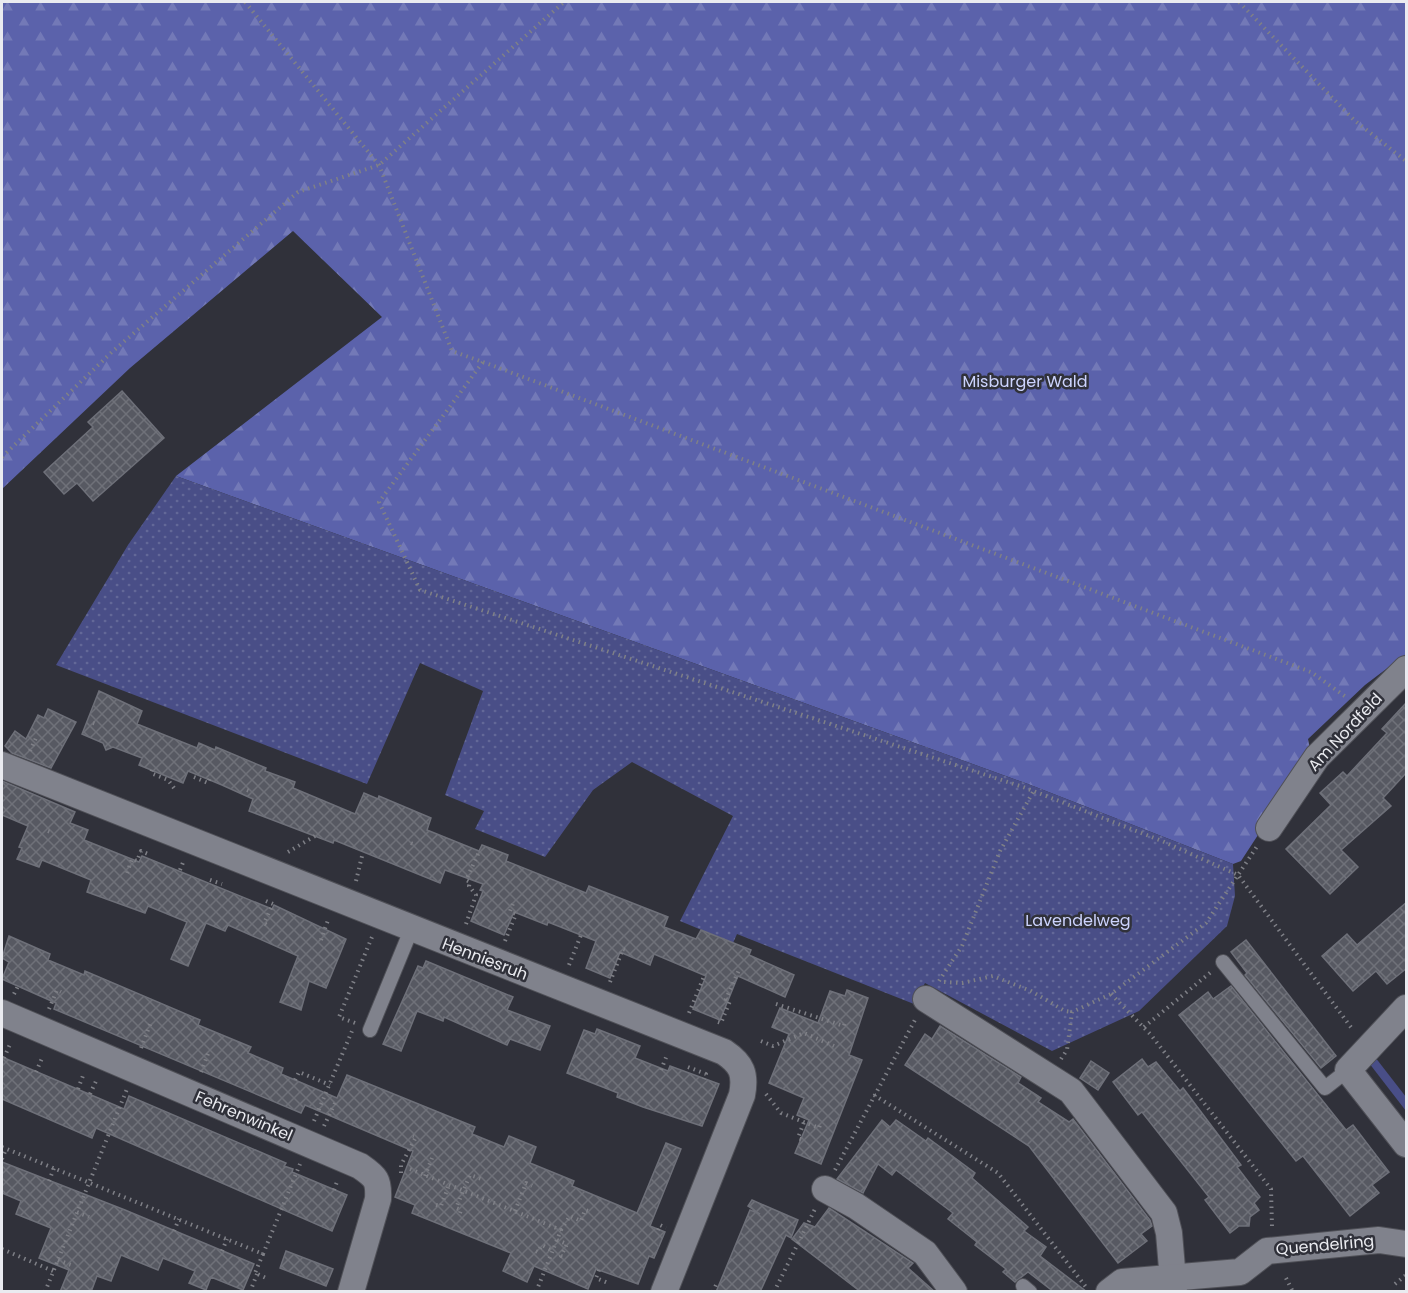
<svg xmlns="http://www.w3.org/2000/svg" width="1408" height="1293" font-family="Poppins,sans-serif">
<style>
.green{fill:#494e87}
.forest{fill:url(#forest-firs)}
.park{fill:url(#park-dots)}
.building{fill:url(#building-cross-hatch);stroke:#6e7079;stroke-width:1.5}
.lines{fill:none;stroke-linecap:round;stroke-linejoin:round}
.service-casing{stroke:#4f5057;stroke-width:16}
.minor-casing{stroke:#4f5057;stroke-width:28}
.path{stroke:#7f8087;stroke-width:4;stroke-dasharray:1.5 4.5;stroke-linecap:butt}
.service{stroke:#80828c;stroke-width:14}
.minor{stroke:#80828c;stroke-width:26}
.labels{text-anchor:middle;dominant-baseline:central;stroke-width:5;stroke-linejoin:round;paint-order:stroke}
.park-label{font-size:16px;fill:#cdd4fe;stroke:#30313a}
.street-label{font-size:16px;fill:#eaebf0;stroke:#30313a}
</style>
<defs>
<pattern id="forest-firs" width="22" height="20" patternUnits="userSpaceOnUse" patternTransform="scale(1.5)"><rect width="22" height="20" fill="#5b62ab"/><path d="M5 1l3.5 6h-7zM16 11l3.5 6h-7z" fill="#7379b7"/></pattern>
<pattern id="park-dots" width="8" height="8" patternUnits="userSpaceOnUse" patternTransform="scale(1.5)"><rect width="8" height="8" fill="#494e87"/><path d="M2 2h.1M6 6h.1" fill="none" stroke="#636898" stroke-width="1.8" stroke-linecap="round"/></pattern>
<pattern id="building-cross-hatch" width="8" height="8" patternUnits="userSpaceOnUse" patternTransform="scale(1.5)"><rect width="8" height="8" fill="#575962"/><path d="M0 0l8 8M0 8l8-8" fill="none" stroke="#6f7179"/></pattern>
</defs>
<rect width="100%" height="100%" fill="#30313a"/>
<!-- green -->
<path class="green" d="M1375 1057 1406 1097V1111L1369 1063Z"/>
<!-- forest -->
<path class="forest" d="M2 2H1406V654L1365 685 1308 739 1311 754 1241 861 1233 864 1028 784 176 476 382 317 293 231 130 368 2 489Z"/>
<!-- park -->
<path class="park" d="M176 476 1028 784 1233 864 1235 896 1227 926 1139 1011 1052 1051 925 983 914 1004 737 934 733 943 680 921 733 816 632 762 593 790 545 857 475 829 484 811 445 795 483 691 420 663 367 784 56 665 128 545Z"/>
<!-- building -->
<g class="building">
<path d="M122 391 164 438 93 501 77 483 64 494 44 472 93 427 88 422Z"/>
<path d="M99 691 142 711 137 724 197 748 199 743 215 750 216 747 266 768 265 771 295 782 293 788 355 814 364 793 378 799 379 796 431 818 427 830 479 851 482 845 508 855 506 861 586 893 589 886 668 917 664 927 696 939 701 930 751 950 749 955 794 975 785 997 738 976 720 1020 693 1009 706 976 654 954 650 965 620 952 610 978 586 968 596 941 548 922 547 925 514 912 504 935 471 921 483 891 480 890 483 884 445 870 440 883 334 840 333 843 249 811 253 799 222 785 188 771 183 783 139 765 142 758 113 747 106 750 103 743 82 734Z"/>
<path d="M1407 702V772L1383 798 1391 806 1341 850 1358 867 1330 894 1286 849 1331 805 1320 793 1343 772 1347 776 1387 733 1382 729Z"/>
<path d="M48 709 76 722 51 768 12 753 5 746 15 731 26 739 38 715 44 718Z"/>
<path d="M2 781 75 812 70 823 88 830 84 840 139 862 142 856 272 909 274 905 346 939 326 988 309 981 301 1010 280 1002 298 956 228 925 225 931 206 923 188 966 171 959 187 922 148 906 145 913 87 892 91 880 42 860 39 867 17 859 22 848 19 847 28 826 2 815Z"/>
<path d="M1407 902V968L1387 984 1376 971 1353 991 1322 956 1347 934 1357 945Z"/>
<path d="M9 936 50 954 48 960 84 975 85 971 200 1020 198 1025 251 1047 248 1053 283 1068 281 1074 337 1098 347 1075 475 1127 472 1134 504 1147 509 1136 536 1147 530 1163 574 1181 572 1186 637 1213 666 1143 681 1149 650 1226 665 1232 654 1258 649 1256 638 1284 596 1269 588 1289 534 1266 527 1282 503 1271 511 1253 412 1213 415 1205 395 1197 413 1151 305 1105 301 1113 54 1009 56 1003 2 979 9 962 2 958Z"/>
<path d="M1246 940 1336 1056 1321 1068 1245 975 1247 973 1231 952Z"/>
<path d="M426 961 513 997 507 1010 550 1026 540 1050 510 1039 507 1045 444 1017 443 1021 417 1011 401 1051 383 1044 418 966 423 968Z"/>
<path d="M1231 986 1346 1130 1353 1125 1389 1172 1372 1185 1379 1193 1350 1216 1303 1156 1296 1161 1179 1015 1208 992 1213 999Z"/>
<path d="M847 990 868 998 849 1055 862 1060 821 1164 795 1153 809 1120 797 1115 804 1098 769 1083 789 1034 772 1027 780 1008 818 1023 830 991 845 996Z"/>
<path d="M940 1026 1021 1077 1018 1083 1041 1098 1038 1102 1069 1122 1073 1119 1150 1220 1152 1226 1141 1234 1147 1241 1118 1263 1029 1146 905 1065 925 1034 932 1039Z"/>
<path d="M597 1029 640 1046 635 1058 668 1071 670 1066 719 1084 702 1126 643 1107 617 1097 618 1093 567 1073 584 1030 595 1034Z"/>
<path d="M2 1057 124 1109 129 1096 286 1163 284 1166 293 1169 292 1172 347 1195 332 1231 96 1128 92 1138 2 1099Z"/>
<path d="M1142 1059 1148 1067 1156 1062 1180 1091 1183 1088 1241 1165 1237 1167 1260 1197 1254 1203 1259 1210 1250 1217 1249 1226H1239L1230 1233 1205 1200 1209 1197 1164 1140 1142 1112 1138 1115 1113 1082Z"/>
<path d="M1091 1061 1109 1073 1098 1090 1080 1078Z"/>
<path d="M882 1120 890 1127 896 1120 926 1141 928 1138 975 1173 972 1178 1028 1227 1024 1231 1046 1247 1040 1256 1087 1292H1054L1028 1272 1015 1282 1003 1272 1006 1269 975 1245 977 1242 948 1219 953 1213 896 1170 892 1175 878 1164 863 1193 837 1179Z"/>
<path d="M2 1162 125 1210 254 1264 243 1290 211 1277 206 1290 189 1283 195 1271 163 1258 158 1270 121 1255 111 1281 97 1276 91 1292H60L69 1270 39 1258 51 1228 16 1214 21 1201 2 1193Z"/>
<path d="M752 1200 798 1220 791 1238 786 1235 760 1292H716L750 1210 760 1214 748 1206Z"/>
<path d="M829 1208 913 1263 908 1268 935 1292H861L792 1239 804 1223 815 1227Z"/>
<path d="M286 1251 333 1269 326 1286 280 1268Z"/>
</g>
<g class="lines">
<!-- service casing -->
<g class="service-casing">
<g id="service">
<path d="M1223 962 1325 1088 1348 1070"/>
<path d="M370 1030 411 930"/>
<path d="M1023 1286 1030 1292"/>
</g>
</g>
<!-- minor casing -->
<g class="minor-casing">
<g id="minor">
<path d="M2 765 724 1052C742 1064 746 1074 742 1095L664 1292"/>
<path d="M1269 828 1317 757 1406 669"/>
<path d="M926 999 1071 1091 1164 1213 1169 1233 1174 1292"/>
<path d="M1406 1008 1348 1070 1406 1144"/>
<path d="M2 1013 360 1166C376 1177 379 1180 378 1199L351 1292"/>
<path d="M825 1189 856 1206 925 1253 954 1292"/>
<path d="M1109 1292 1122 1282 1240 1272 1267 1251 1379 1240 1406 1244"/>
</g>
</g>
<!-- path -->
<g class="path">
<path d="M245 2 379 165 452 351 483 362 379 502 420 590 1023 787 1162 841 1238 875 1353 1030"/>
<path d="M1239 2 1354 120 1406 161"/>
<path d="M483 362 1311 672 1346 697"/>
<path d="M2 457 113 351 298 192 379 165 564 2"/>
<path d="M93 723 96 724"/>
<path d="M30 751 36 738"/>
<path d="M152 770 151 773 168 780 174 788"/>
<path d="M194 777 208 783 210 778"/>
<path d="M247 790 252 792"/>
<path d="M48 831 53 833"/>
<path d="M411 843 415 845"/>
<path d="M288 852 315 836"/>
<path d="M180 870 184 860"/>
<path d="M127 873 132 859 137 861 141 851 148 854"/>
<path d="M210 880 222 884"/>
<path d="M356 881 363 852"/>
<path d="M266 901 273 904 264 923 267 925"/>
<path d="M466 924 476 895 469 886 470 882 466 880 480 850"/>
<path d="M321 940 328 920"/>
<path d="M505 941 516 914 510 911 514 901"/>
<path d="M569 965 581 935"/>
<path d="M939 981 962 946 1000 851 1033 792"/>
<path d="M610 982 623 949 629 951"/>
<path d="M944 982 962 983 993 976 1031 991 1065 1011 1072 1012"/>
<path d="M14 994 18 986"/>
<path d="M1111 994 1151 1035 1271 1189 1272 1227"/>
<path d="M776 1004 844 1026 845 1022"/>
<path d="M49 1009 57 990 61 992"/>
<path d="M689 1013 705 974"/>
<path d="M718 1022 721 1023 730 1001 726 999 739 970"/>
<path d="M355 1023 339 1017 372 937"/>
<path d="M1144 1027 1211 972"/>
<path d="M761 1041 773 1046 804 1033 834 1046"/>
<path d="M141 1048 151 1022"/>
<path d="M4 1058 11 1042"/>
<path d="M1061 1059 1067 1050 1072 1012 1111 994 1206 923 1258 845"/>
<path d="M688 1067 706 1074 704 1079"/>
<path d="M661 1070 667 1055"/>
<path d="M36 1072 43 1056"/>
<path d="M201 1072 209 1051"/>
<path d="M295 1080 299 1072 330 1085"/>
<path d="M78 1089 84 1073"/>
<path d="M90 1094 97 1079"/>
<path d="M766 1094 781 1113 819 1128 820 1125"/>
<path d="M874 1095 998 1173 1086 1287"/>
<path d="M314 1121 352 1031"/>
<path d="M324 1126 335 1103"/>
<path d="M801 1139 798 1138 804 1122"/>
<path d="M2 1147 263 1254 300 1164"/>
<path d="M2 1159 6 1149"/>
<path d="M410 1169 561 1230 536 1292"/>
<path d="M835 1170 916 1018"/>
<path d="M401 1173V1165L416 1137 413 1136"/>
<path d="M425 1176 432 1158"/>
<path d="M49 1181 54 1168"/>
<path d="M334 1190 338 1179"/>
<path d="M436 1205 441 1206 449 1185"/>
<path d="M515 1211 526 1183 532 1186"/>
<path d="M77 1212 89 1217"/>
<path d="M460 1213 461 1210 456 1208 470 1175 484 1180"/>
<path d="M561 1230 570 1216 581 1221 585 1210 588 1211"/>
<path d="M658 1230 660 1225 666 1228"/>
<path d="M174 1231 179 1219"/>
<path d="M557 1240 567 1244 561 1256 564 1257"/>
<path d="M2 1249 53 1271"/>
<path d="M222 1251 227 1239"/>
<path d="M536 1251 538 1252 542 1245 553 1251"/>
<path d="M263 1254 255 1273 266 1278"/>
<path d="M58 1260 71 1265"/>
<path d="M599 1270 596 1278 608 1283 607 1285"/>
<path d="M1286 1278 1293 1292"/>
<path d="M1395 1284 1406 1275"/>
<path d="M45 1292 127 1089"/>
<path d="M250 1292 257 1274"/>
<path d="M713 1292 716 1285 718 1286"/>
<path d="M774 1292 815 1209"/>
</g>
<!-- service -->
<use href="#service" class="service"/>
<!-- minor -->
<use href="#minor" class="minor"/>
</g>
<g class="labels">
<!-- park labels -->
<g class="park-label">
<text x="1025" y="381">Misburger Wald</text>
<text x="1078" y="920">Lavendelweg</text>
</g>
<!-- street labels -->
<g class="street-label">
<text transform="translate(1345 732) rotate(-47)">Am Nordfeld</text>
<text transform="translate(485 959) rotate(21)">Henniesruh</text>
<text transform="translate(244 1116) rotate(23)">Fehrenwinkel</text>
<text transform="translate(1325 1245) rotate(-5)">Quendelring</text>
</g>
</g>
<!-- border -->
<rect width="1408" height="1293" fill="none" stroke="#eaebf0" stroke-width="6"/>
</svg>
